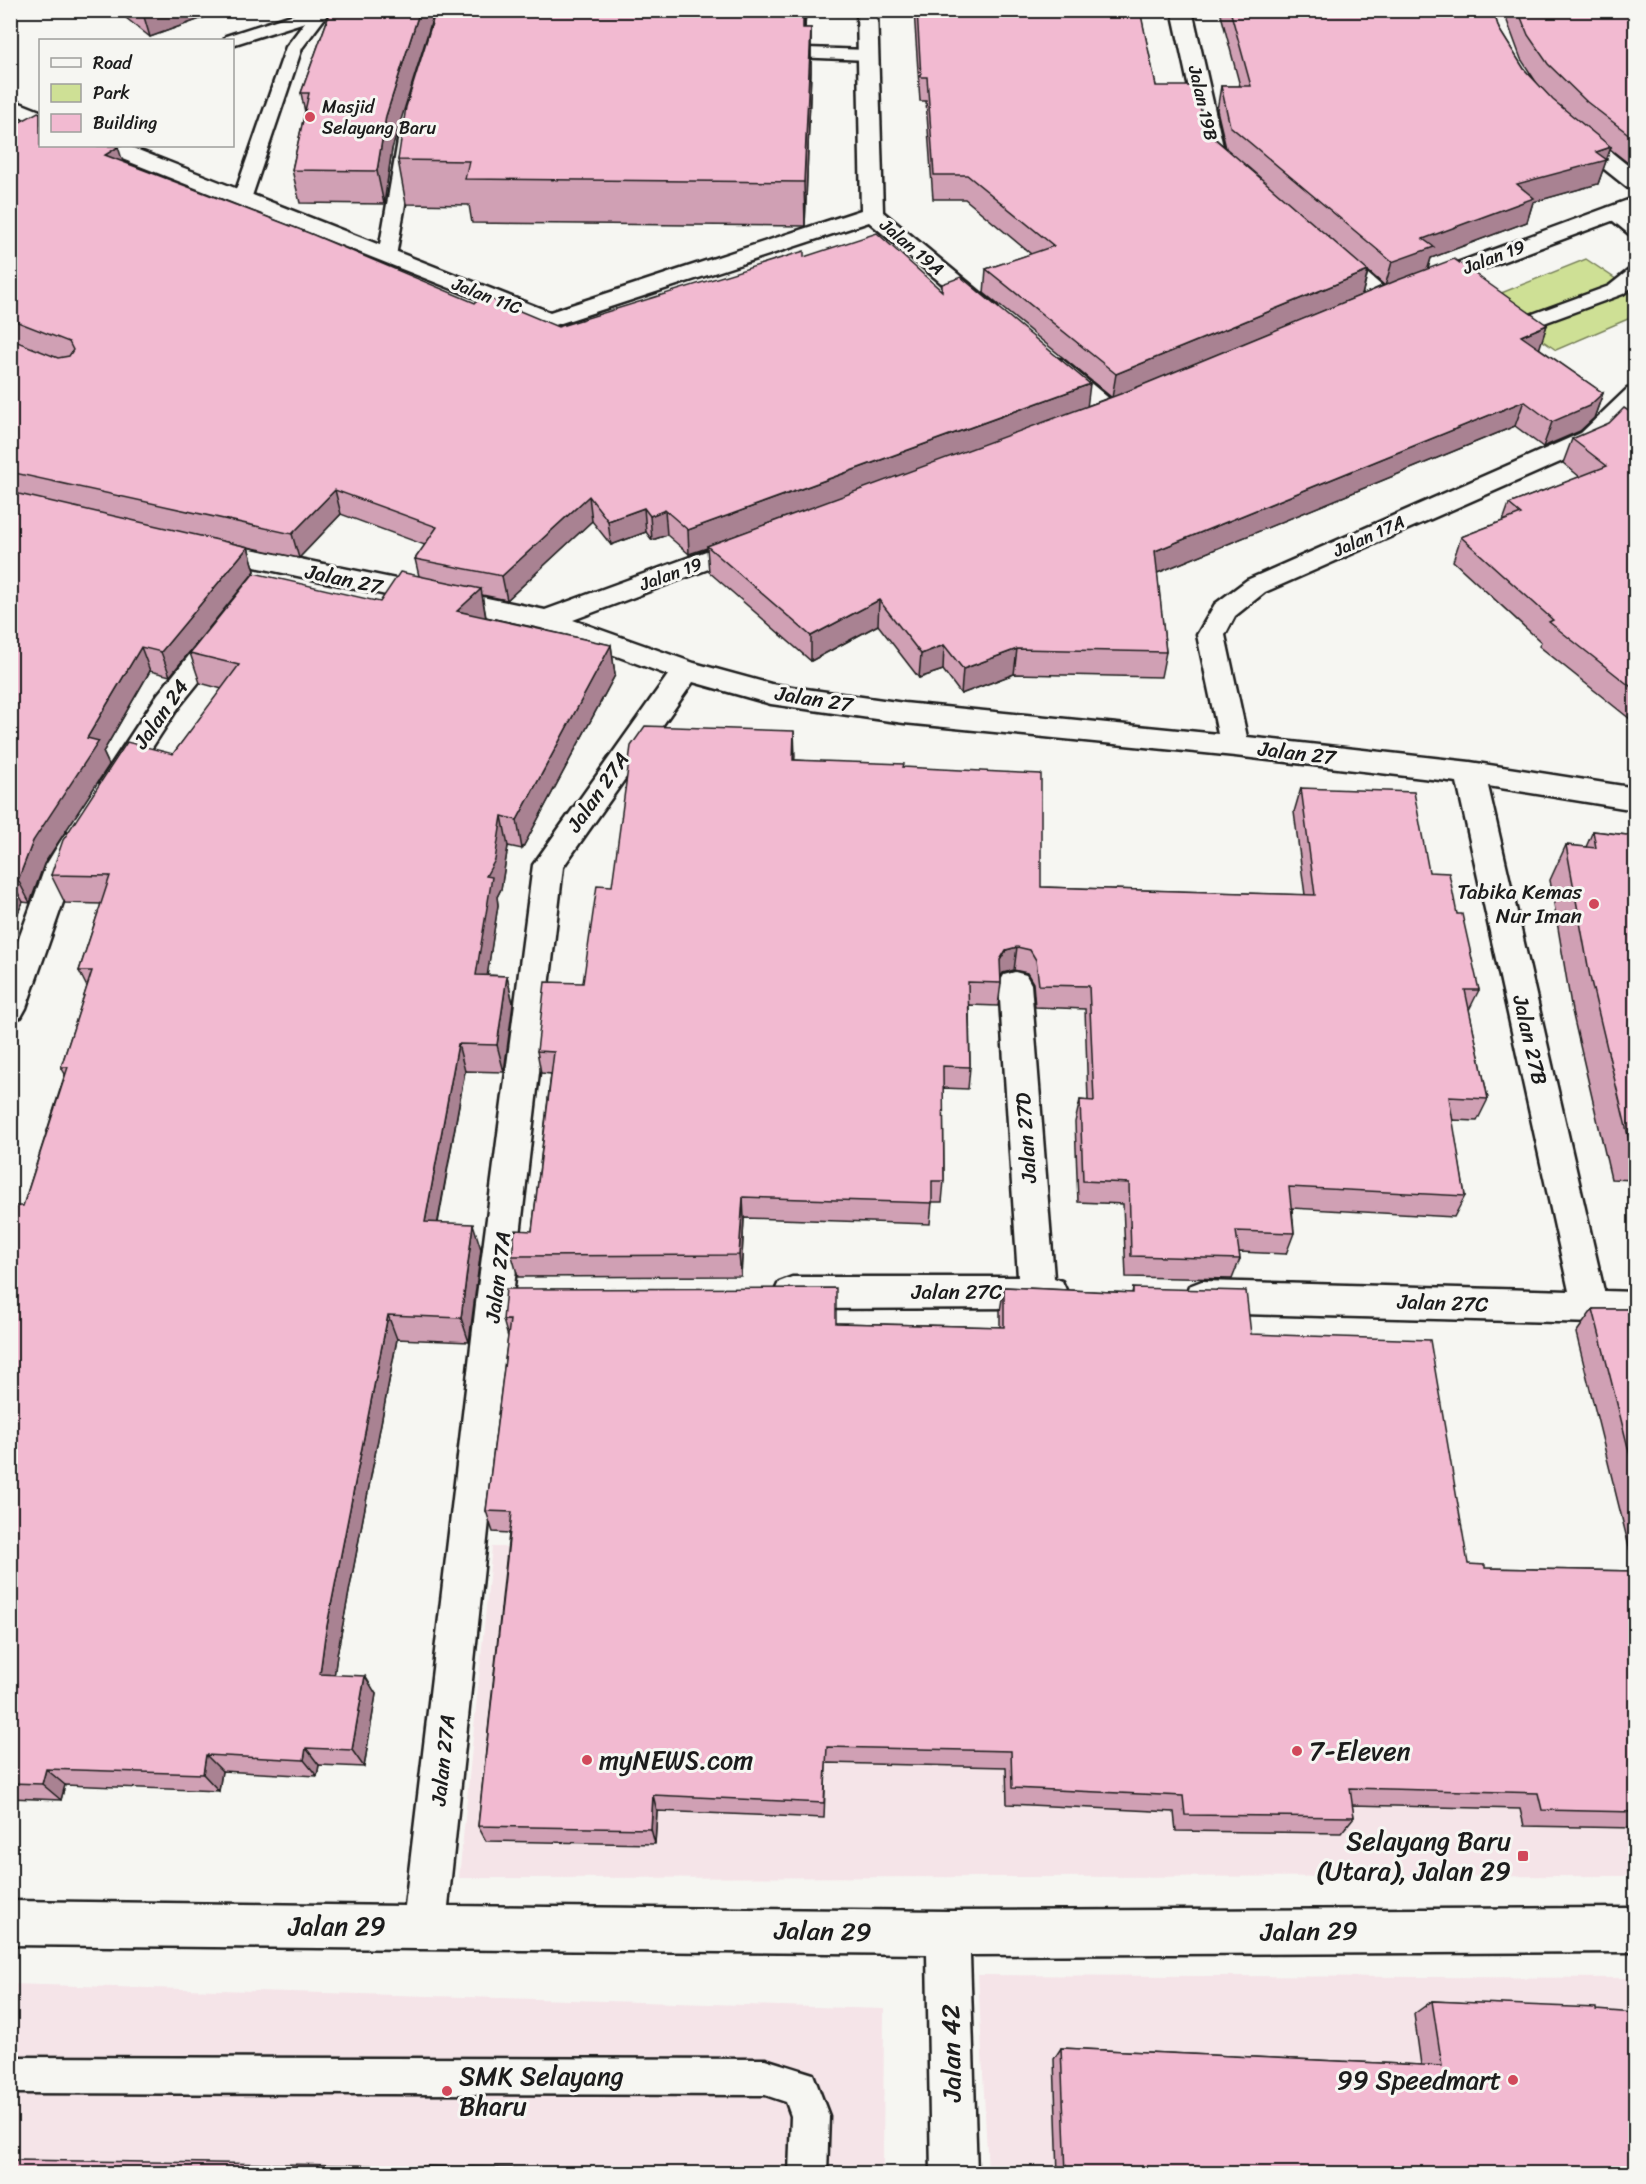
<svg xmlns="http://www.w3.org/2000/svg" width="1646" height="2184" font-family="Sriracha,sans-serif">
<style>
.built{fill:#f5e4e8}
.green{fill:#cee095;stroke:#757e58;stroke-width:1.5}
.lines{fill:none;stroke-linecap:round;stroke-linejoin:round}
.lane-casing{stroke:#1c1c1c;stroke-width:5}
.street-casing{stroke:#1c1c1c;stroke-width:5}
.lane{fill:#f6f6f2;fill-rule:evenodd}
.street{fill:#f6f6f2;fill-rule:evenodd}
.wall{fill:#d0a0b4;stroke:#1c1c1c;stroke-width:1.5;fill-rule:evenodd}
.shaded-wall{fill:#a98292;stroke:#1c1c1c;stroke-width:1.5}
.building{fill:#f2bad1;stroke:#1c1c1c;stroke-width:1.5}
.poi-dot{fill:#d1495b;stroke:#f6f6f2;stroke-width:2}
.labels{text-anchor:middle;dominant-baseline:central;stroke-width:6;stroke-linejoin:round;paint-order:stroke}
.far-street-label{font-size:18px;fill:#1c1c1c;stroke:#f6f6f2}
.far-poi-label{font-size:18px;fill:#1c1c1c;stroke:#f6f6f2;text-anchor:start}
.street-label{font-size:21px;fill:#1c1c1c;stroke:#f6f6f2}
.poi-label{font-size:21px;fill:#1c1c1c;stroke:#f6f6f2;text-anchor:end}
.near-poi-label{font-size:26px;fill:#1c1c1c;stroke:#f6f6f2;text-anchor:start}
.near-street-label{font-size:26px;fill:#1c1c1c;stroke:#f6f6f2}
</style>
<rect width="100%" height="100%" fill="#f6f6f2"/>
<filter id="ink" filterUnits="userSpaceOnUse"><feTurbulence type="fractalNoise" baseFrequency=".0167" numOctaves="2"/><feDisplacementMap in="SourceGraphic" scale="12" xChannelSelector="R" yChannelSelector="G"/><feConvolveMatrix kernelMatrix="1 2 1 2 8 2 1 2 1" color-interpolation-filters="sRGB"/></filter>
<g filter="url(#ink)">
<!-- built -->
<g class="built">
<path d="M1144 1542 1635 1584V1876L459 1878 492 1547Z"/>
<path d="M978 1975 1635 1978V2173H988Z"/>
<path d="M10 1984 884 2009 883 2173H11Z"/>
</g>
<!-- green -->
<path class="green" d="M1586 259 1635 292V316L1556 350 1484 300Z"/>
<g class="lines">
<!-- lane casing -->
<g class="lane-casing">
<g id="lane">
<path d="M307 10 330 11 302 48 251 199 248 203H236L233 199 286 47 305 22 232 45V40H224L226 36Z"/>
<path d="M775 47 869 50 877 55 869 60 769 56 767 52Z"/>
<path d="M408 130 414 131 417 135 396 256 394 260H380L378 256 399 135 402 131Z"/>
<path d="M1613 207 1619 208 1636 221V235L1629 234 1607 216 1604 212 1607 208Z"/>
<path d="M1636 268V284L1623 294 1533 327H1519L1516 323 1519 319 1609 286 1629 270Z"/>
<path d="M10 2057 765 2059 813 2074 829 2116 827 2174H789L791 2116 786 2102 765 2095 10 2093Z"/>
</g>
</g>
<!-- street casing -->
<g class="street-casing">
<g id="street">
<path d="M857 10H877L883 212 994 304 998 309 994 314 986 316 978 314 869 222 549 327 102 151 99 146H128L550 312 861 210Z"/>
<path d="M1172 10H1192L1224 151 1244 170 1241 175 1233 177 1225 175 1203 153Z"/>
<path d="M10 99 40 111V124L10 113Z"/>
<path d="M1572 126 1580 127 1636 172V189L1628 188 1564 137 1561 132 1564 127Z"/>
<path d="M1636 197V212L1432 288 1424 290 1416 288 1412 283 1416 278Z"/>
<path d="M1332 248 1340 250 1390 293 1394 298 1390 303 1382 305 1374 303 1324 260 1321 255 1324 250Z"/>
<path d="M1054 358 1063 360 1118 406 1121 411 1118 416 1109 419 1100 416 1045 370 1042 365 1045 360Z"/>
<path d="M1636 387V408L1599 445 1265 592 1235 616 1225 635 1247 737 1470 762 1636 788V810L1488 786 1604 1291 1636 1292V1324L1202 1313 1189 1308 1184 1297 1189 1286 1202 1281 1569 1291 1457 782 1235 756 904 723 771 704 693 682 563 867 513 1295 448 1906 948 1911 1636 1908V1952L970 1955 977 2174H931L927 1954 10 1945V1901L405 1906 477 1295 533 865 668 675 541 628 199 555 195 549 199 543 208 540 545 610 750 535 759 538 763 544 759 550 573 620 694 663 771 684 904 703 1218 734 1197 635 1215 604 1247 580 1581 433 1627 389Z"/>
<path d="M222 625 232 627 236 634 232 641 178 708 125 789 115 793 105 789 100 782 158 694 212 627Z"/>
<path d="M76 831 87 834 91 842 75 868 26 1008 21 1017 10 1021V963L46 865 65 834Z"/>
<path d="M1015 972 1026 975 1031 984 1054 1278 1062 1281 1067 1292 1062 1303 1049 1308 792 1309 779 1304 774 1293 779 1282 792 1277H1018L999 984 1004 975Z"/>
</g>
</g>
<!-- lane -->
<use href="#lane" class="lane"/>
<!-- street -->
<use href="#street" class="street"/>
</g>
<!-- wall -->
<g class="wall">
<path d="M116 10H225L150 37Z"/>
<path d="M331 10 392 149 384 204 300 203 292 170 305 112 301 93Z"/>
<path d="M436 10H629V12L643 13 642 10H806L805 28H811V71L805 226 472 223 469 205 406 204 398 160Z"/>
<path d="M914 10H1171L1170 12H1140L1156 86 1226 148 1217 110 1221 86H1240L1220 11H1195L1194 10H1493L1499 29 1524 69 1538 85 1521 59 1503 10H1635V161L1628 163 1610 149 1598 184 1533 202 1527 222 1431 258 1428 269 1547 325 1539 348 1603 393 1594 418 1580 431 1543 447 1515 426 1157 573 1166 652 1161 677 1014 674 961 694 943 670 919 678 878 625 811 661 709 572 707 548 689 554 667 535 652 540 646 532 611 545 592 521 507 600 482 595 486 617 611 645 615 675 522 849 508 846 501 889 497 897 498 905 487 975 507 976 513 1004 504 1072 465 1071 438 1223 481 1249 469 1342 397 1339 337 1655 334 1675 376 1694 364 1767 319 1765 317 1776 222 1771 219 1791 65 1785 61 1800 10 1798V1211L23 1206 65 1074 61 1067 87 987 79 971 101 904 65 903 51 875 173 754 222 689 200 683 190 653 380 602 419 576 415 559 425 545 341 514 299 558 189 534 248 547 255 571 170 676 150 671 103 752 109 765 44 864 30 903 23 902 10 929V125L123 162 475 303 558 327 804 257 941 290 942 284 1087 406 1111 397 984 293 986 269 1031 254 965 199H933L926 101H920ZM1368 271 1384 285 1362 295Z"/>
<path d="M1635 415V723L1539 646 1541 642 1453 561 1461 537 1503 521 1509 504 1580 477 1563 463 1572 439Z"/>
<path d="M795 760 903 767 1041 887 1305 895 1294 812 1301 788 1429 872 1457 914 1479 990 1469 1010 1488 1099 1477 1121 1452 1120 1465 1196 1454 1217 1292 1208 1294 1233 1286 1254 1239 1252 1240 1259 1232 1279 1126 1277 1123 1204 1078 1202 1075 1122 1080 1100 1088 1101 1085 1009 1035 1007 1033 983 1027 973 1014 970 1003 973 1001 977V983L998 1006 969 1005 970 1067 968 1089 943 1088 944 1181 942 1202H932L930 1224 744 1218 741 1276 518 1277 512 1256 532 1231 551 1074 541 1073 537 1051 583 983 612 886Z"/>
<path d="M1593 831 1635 836V1180L1611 1179 1572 1011 1550 880 1566 845 1586 847Z"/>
<path d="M1004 1287 1132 1293 1133 1288 1251 1334 1468 1564 1485 1568 1635 1571 1576 1333 1593 1309H1635V1828L1524 1826 1520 1809 1352 1805 1354 1817 1341 1833 1176 1831 1174 1812 1007 1804 1006 1767 826 1763 824 1818 657 1811 655 1844 486 1841 478 1826 509 1533 493 1532 486 1511 508 1337 503 1320 836 1323 1000 1327V1311Z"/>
<path d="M1432 2001 1596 2010 1635 2174H1058L1054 2059 1061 2048 1421 2065 1414 2014Z"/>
</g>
<!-- shaded-wall -->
<g class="shaded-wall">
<path d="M142 10H225L150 37Z"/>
<path d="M420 10H435L392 149 384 204 377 171 386 116Z"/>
<path d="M804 10H806L804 46Z"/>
<path d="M811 28V71L805 226 804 182Z"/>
<path d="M1635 141V161L1628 163Z"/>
<path d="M118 147 126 171 105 155Z"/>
<path d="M1611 147 1598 184 1533 202 1527 222 1431 258 1427 271 1385 286 1392 262 1423 239 1517 184 1596 152Z"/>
<path d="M1368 271 1362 295 1112 398 1116 374Z"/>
<path d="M1547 325 1539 350 1521 336Z"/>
<path d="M1090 384 1087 408 707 546V548L689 554 688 530Z"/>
<path d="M1603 393 1594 418 1580 431 1543 447 1552 422Z"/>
<path d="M1524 401 1515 426 1150 576 1155 551Z"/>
<path d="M335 490 341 514 299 558 292 534Z"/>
<path d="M589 496 592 521 507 600 502 576Z"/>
<path d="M644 508 646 532 611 545 608 521Z"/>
<path d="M665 510 667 535 652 540 650 516Z"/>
<path d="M248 547 255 571 170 676 161 652Z"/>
<path d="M481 589 486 619 457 611Z"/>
<path d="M879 600 878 625 811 661V636Z"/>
<path d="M611 645 615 675 522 849 517 820Z"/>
<path d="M944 645 943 670 919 678 921 654Z"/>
<path d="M141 647 150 671 103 752 109 765 44 864 30 903 18 880 33 841 87 738Z"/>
<path d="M1017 649 1014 674 961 694 963 669Z"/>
<path d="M794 731 795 756 793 784V760Z"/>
<path d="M502 816 508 846 501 889 497 897 498 905 483 1003 476 975 486 876Z"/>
<path d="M11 880 23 902 10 929Z"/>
<path d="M1017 947 1014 970 1003 973 997 983 1000 960 1006 950Z"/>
<path d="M507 976 513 1004 504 1072 497 1045Z"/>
<path d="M458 1044 465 1071 433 1248 425 1222Z"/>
<path d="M743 1197 744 1218 741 1276 739 1255Z"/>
<path d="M473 1224 481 1249 469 1342 461 1318Z"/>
<path d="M388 1315 397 1339 337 1655 332 1693 320 1674 325 1636Z"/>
<path d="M365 1676 376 1694 364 1767 352 1750Z"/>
<path d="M306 1748 319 1765 317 1776 304 1760Z"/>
<path d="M206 1755 222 1771 219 1791 203 1774Z"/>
<path d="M46 1769 65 1785 61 1800 42 1784Z"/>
<path d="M653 1795 657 1811 655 1844 651 1829Z"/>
</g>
<!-- building -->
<g class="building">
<path d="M331 10H420L386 116 377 171 292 170 309 93H301Z"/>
<path d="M436 10H565L803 18V28H811L804 182 465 179 469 161 398 160 406 107Z"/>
<path d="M707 10H804V13Z"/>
<path d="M917 10H1140L1156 86H1195L1206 131 1368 271 1116 374 986 269 1054 246 967 175H934L927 77H921Z"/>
<path d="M1230 10H1493L1499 29 1524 69 1553 100 1611 147 1596 152 1607 160 1517 184 1534 198 1423 239 1434 247 1392 262 1230 126 1221 86H1251Z"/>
<path d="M1518 10H1635V139L1587 102 1548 64 1528 35Z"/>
<path d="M38 112 40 113V146H115L118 147 105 155 309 233 475 303 484 296 558 327 804 251V257L877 233 942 291V284L961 277 1090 384 688 530 665 510 650 516 644 508 608 521 589 496 502 576 415 559 437 527 335 490 292 534 10 472V339L58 358 69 356 73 350 69 342 10 319V125L13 126Z"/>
<path d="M1454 259 1547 325 1521 336 1603 393 1589 406 1552 422 1524 401 1155 551 1166 652 1017 649 963 669 944 645 921 654 879 600 811 636 707 546 1123 393 1398 280Z"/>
<path d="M1624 408 1635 415V690L1549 622 1553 620 1461 537 1521 514 1509 504 1607 466 1572 439 1609 423Z"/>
<path d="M10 492 248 547 161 652 141 647 87 738 99 741 33 841 18 880H10Z"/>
<path d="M400 572 481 589 457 611 611 645 517 820 502 816 495 860 486 876 492 877 476 975 507 976 497 1045 458 1044 425 1222 473 1224 461 1318 388 1315 325 1636 320 1674 365 1676 352 1750 306 1748 304 1760 206 1755 203 1774 46 1769 42 1784 10 1783V1211L12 1206H23L68 1067H61L92 971H79L110 876 51 875 63 840 127 742 173 754 239 665 190 653 254 573 380 602Z"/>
<path d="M645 726 794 731 793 760 904 764 903 767 1041 774V887L1315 895 1301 788 1414 792 1429 872 1449 873 1457 914H1462L1479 990H1465L1488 1099 1449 1097 1465 1196 1289 1187 1294 1233 1236 1231 1240 1259 1131 1256 1129 1183 1083 1181 1080 1100 1094 1101 1089 986 1039 985 1036 960 1030 950 1017 947 1006 950 1000 960 1001 983 968 982 970 1067 943 1066 944 1181H932V1203L743 1197 739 1255 512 1256 515 1230 532 1231 554 1052 537 1051 545 982 583 983 597 885 612 886 631 746Z"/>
<path d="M1593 831 1635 836V1148H1631L1590 977 1566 845 1596 848Z"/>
<path d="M1004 1287 1133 1293V1288L1246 1291 1251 1334 1430 1340 1468 1564 1485 1565V1568L1635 1571V1812L1542 1810 1538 1793 1350 1788 1354 1817 1185 1815 1183 1796 1012 1788 1011 1751 827 1747 824 1803 653 1795 651 1829 478 1826 512 1512 486 1511 510 1320H503L506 1289 836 1288V1323L1004 1327Z"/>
<path d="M1593 1309H1635V1475Z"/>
<path d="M1432 2001 1596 2008V2010L1635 2013V2174H1066L1061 2048 1442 2066Z"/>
<path d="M14 2160 726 2171V2174H11Z"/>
</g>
</g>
<!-- markers -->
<g class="poi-dot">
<circle cx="310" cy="117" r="6"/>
<circle cx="1594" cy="904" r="6"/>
<circle cx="1297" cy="1751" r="6"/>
<circle cx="587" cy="1760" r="6"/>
<rect x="1517" y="1850" width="12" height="12" rx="3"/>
<circle cx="1513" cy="2080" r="6"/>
<circle cx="447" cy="2091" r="6"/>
</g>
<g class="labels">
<!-- far-street labels -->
<g class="far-street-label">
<text transform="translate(1203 103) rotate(77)">Jalan 19B</text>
<text transform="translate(912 247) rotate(40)">Jalan 19A</text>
<text transform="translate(1494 257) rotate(-21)">Jalan 19</text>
<text transform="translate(487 296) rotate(21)">Jalan 11C</text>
<text transform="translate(1369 536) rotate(-24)">Jalan 17A</text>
<text transform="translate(671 574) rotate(-20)">Jalan 19</text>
</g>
<!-- far-poi labels -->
<g class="far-poi-label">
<text x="322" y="107">Masjid<tspan x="322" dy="21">Selayang Baru</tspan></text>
</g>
<!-- street labels -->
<g class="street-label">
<text transform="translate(344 579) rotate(12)">Jalan 27</text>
<text transform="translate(814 699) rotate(9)">Jalan 27</text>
<text transform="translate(161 714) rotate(-55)">Jalan 24</text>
<text transform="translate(1297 753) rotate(7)">Jalan 27</text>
<text transform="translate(598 792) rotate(-55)">Jalan 27A</text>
<text transform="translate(1530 1040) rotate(77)">Jalan 27B</text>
<text transform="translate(1026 1138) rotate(-94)">Jalan 27D</text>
<text transform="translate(498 1277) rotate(-83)">Jalan 27A</text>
<text x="957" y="1292">Jalan 27C</text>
<text transform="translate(1443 1303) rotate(2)">Jalan 27C</text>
<text transform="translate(443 1760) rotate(-84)">Jalan 27A</text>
</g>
<!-- poi labels -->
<g class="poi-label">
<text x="1582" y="892">Tabika Kemas<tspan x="1582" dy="24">Nur Iman</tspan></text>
</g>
<!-- near-poi labels -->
<g class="near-poi-label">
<text x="1309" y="1751">7-Eleven</text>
<text x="599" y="1760">myNEWS.com</text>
<text x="1511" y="1841" text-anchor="end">Selayang Baru<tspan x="1511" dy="30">(Utara), Jalan 29</tspan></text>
<text x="459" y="2076">SMK Selayang<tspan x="459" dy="30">Bharu</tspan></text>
<text x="1501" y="2080" text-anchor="end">99 Speedmart</text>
</g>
<!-- near-street labels -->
<g class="near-street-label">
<text x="337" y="1926">Jalan 29</text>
<text transform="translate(823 1931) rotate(1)">Jalan 29</text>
<text transform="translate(1309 1931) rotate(-1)">Jalan 29</text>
<text transform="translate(951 2053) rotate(-91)">Jalan 42</text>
</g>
</g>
<!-- margin -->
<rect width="1646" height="2184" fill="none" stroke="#f6f6f2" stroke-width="36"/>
<rect x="18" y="18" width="1610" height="2148" fill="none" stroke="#1c1c1c" stroke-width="2" filter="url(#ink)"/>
<!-- legend -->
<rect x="39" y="39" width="195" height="108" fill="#f6f6f2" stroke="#9f9f9c" stroke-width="1.5"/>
<rect x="51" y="58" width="30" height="9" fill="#f6f6f2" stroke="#9f9f9c" stroke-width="1.5"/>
<text x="93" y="69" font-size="18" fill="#1c1c1c">Road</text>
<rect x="51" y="84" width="30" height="18" fill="#cee095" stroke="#9f9f9c" stroke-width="1.5"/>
<text x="93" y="99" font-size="18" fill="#1c1c1c">Park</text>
<rect x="51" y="114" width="30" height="18" fill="#f2bad1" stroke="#9f9f9c" stroke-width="1.5"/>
<text x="93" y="129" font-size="18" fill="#1c1c1c">Building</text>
</svg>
